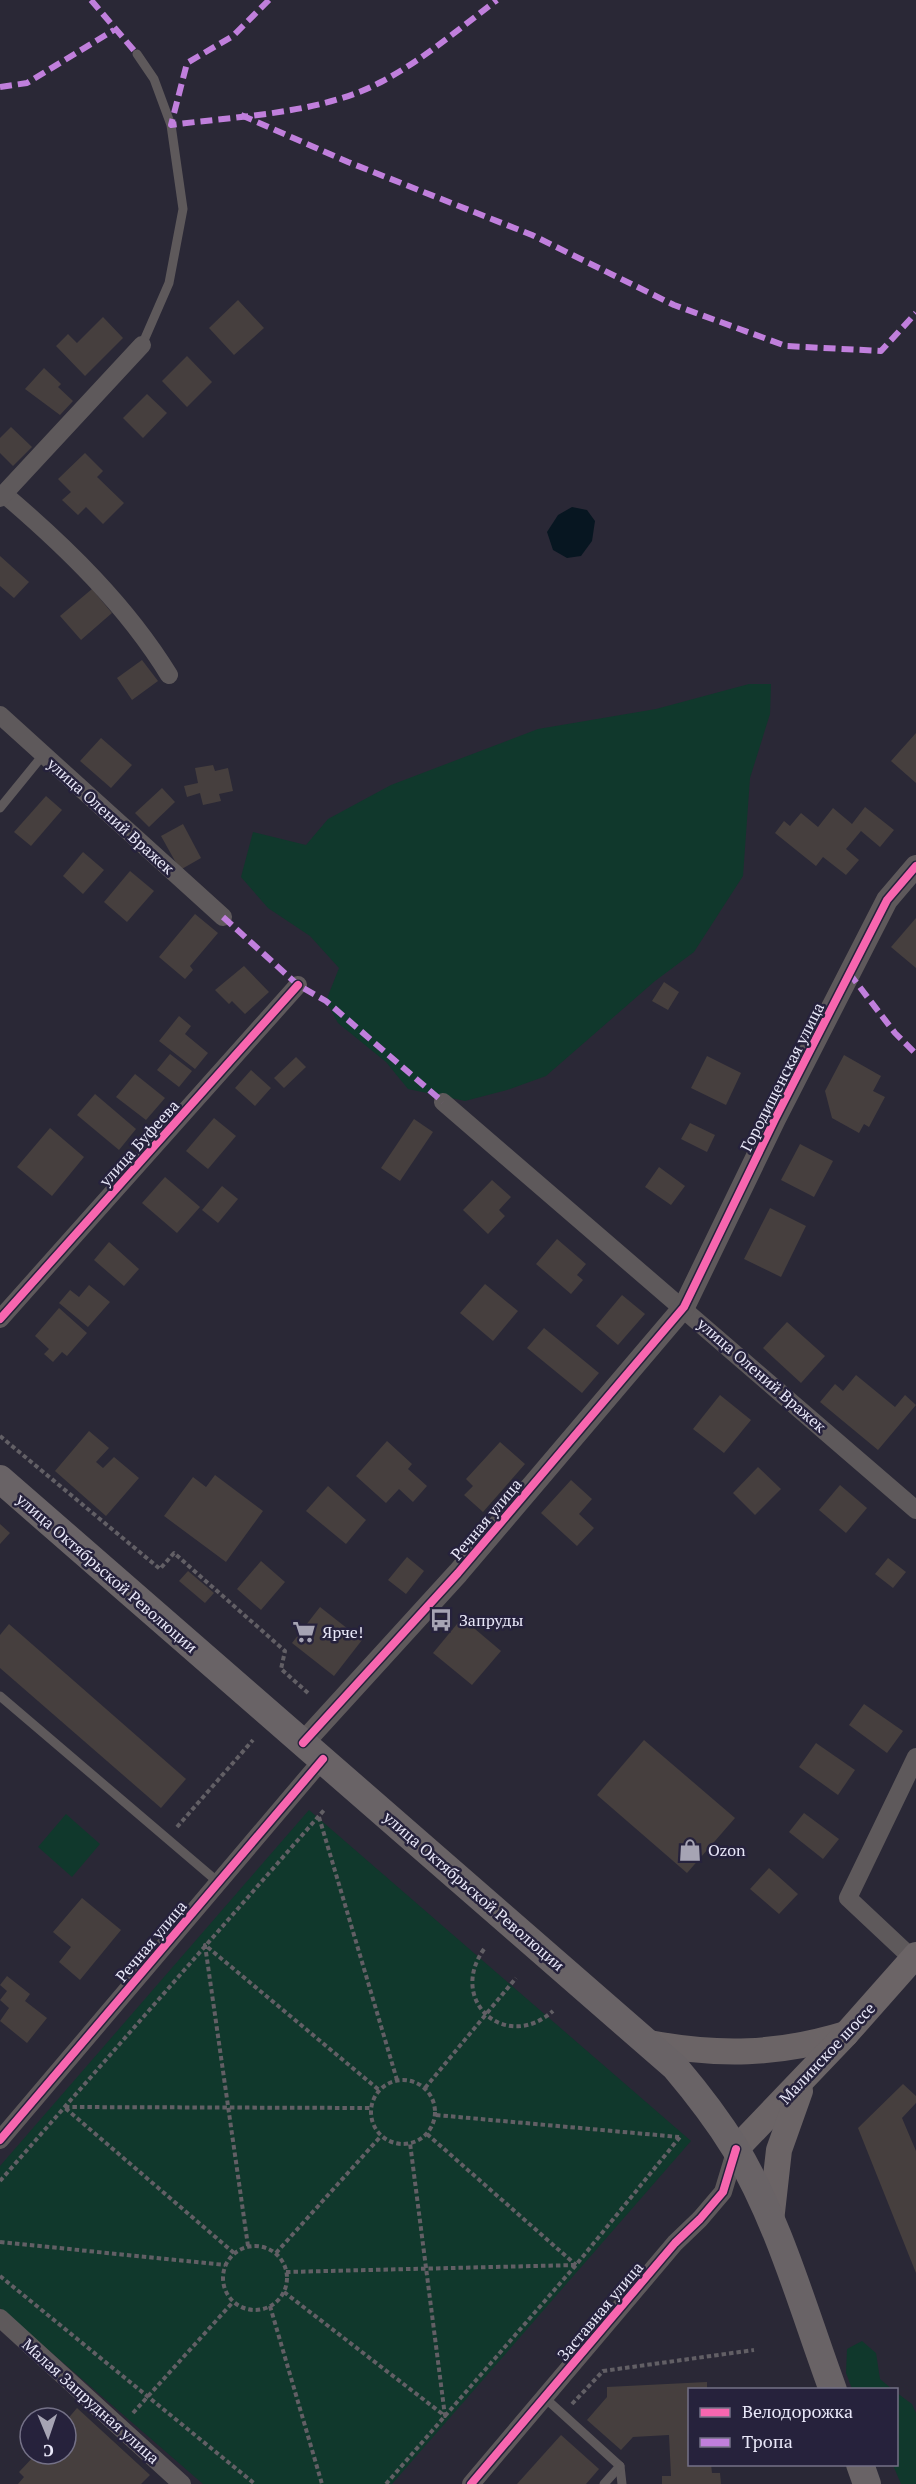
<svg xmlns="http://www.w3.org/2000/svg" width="916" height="2484" font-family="'PT Serif',serif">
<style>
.green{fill:#10382c}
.water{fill:#071621}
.building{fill:#463f3e}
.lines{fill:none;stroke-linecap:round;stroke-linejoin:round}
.path{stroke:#625f65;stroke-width:4;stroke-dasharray:4.5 3;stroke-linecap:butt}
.service{stroke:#5e595b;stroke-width:9}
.minor{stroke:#5e595b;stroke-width:18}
.tertiary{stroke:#5e595b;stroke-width:22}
.secondary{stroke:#6b6466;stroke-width:26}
.primary{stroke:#696366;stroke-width:28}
.quiet{stroke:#c07fdc;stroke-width:6;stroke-dasharray:12 6;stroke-linecap:butt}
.cycleway-casing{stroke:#26223c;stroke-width:11}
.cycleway{stroke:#f766af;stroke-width:8}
.labels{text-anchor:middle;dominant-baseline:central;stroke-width:5;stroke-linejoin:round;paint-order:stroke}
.street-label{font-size:16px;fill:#e8e7f8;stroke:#26223c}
.poi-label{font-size:16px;fill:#e8e7f8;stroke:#26223c;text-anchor:start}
</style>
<rect width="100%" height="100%" fill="#2a2836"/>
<!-- green -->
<g class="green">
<path d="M749 684H771L770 714 750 778 743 876 694 952 655 981 546 1076 507 1090 465 1101 408 1089 386 1062 338 1023 326 1001 339 968 310 936 268 908 241 877 253 832 306 845 328 819 391 785 538 729 656 709Z"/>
<path d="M309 1810 691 2141 392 2484H203L0 2308V2166Z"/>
<path d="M66 1814 100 1844 72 1877 38 1847Z"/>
<path d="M862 2341 876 2353 880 2379 892 2389H852L846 2373 847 2349Z"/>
<path d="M897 2393 912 2404 916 2413V2484H901L893 2465 896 2464Z"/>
</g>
<!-- water -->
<path class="water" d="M572 507 587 510 595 521 592 541 581 556 567 558 553 550 547 532 558 515Z"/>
<!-- building -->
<g class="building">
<path d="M238 300 264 328 234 355 209 328Z"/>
<path d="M103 317 123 338 85 376 56 346 68 334 77 343Z"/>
<path d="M187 356 212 382 187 407 162 381Z"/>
<path d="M44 368 61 384 58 387 73 401 60 415 25 389Z"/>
<path d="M147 394 167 413 143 438 123 418Z"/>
<path d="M11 427 32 447 13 466 0 453V438Z"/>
<path d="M85 453 103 471 97 477 124 503 103 524 86 507 78 515 62 500 71 492 58 479Z"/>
<path d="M0 556 29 582 14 598 0 586Z"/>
<path d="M92 589 112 613 81 640 60 616Z"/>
<path d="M142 660 158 681 132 700 117 678Z"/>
<path d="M916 733V783L891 761Z"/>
<path d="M101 738 132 765 111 788 80 761Z"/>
<path d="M213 765 215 771 228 768 233 791 219 794 221 801 203 805 200 793 187 797 184 786 198 783 195 768Z"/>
<path d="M162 788 175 802 149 827 135 813Z"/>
<path d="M46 796 62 810 31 846 14 832Z"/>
<path d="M865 807 894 830 880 847 861 831 846 849 859 860 846 875 823 857 816 866 775 833 784 821 790 826 801 813 818 827 833 808 852 824Z"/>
<path d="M183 824 201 858 180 870 161 836Z"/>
<path d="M83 852 104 870 83 894 63 876Z"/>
<path d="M130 871 154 891 127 922 104 902Z"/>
<path d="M195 914 218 933 190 966 193 970 185 979 159 957Z"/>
<path d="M916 918V968L891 947Z"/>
<path d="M244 966 269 992 245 1014 232 1001 229 1004 215 990Z"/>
<path d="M664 982 679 992 668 1010 652 1001Z"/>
<path d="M179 1016 191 1026 185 1034 208 1053 195 1069 159 1041Z"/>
<path d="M170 1054 192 1071 179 1087 157 1070Z"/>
<path d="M844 1055 881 1076 873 1091 885 1097 869 1127 864 1124 859 1133 832 1118 825 1091Z"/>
<path d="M707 1056 741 1073 726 1105 691 1088Z"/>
<path d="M296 1057 306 1067 284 1088 274 1078Z"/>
<path d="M251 1070 271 1088 255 1106 235 1088Z"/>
<path d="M135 1074 165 1098 146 1120 116 1097Z"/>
<path d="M95 1094 136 1129 119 1150 77 1115Z"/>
<path d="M214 1118 236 1136 208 1169 186 1151Z"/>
<path d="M414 1119 433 1132 400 1181 381 1168Z"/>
<path d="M690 1123 715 1135 707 1152 681 1139Z"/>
<path d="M50 1128 84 1157 52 1196 17 1167Z"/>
<path d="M800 1144 833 1161 814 1197 781 1180Z"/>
<path d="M659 1167 685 1186 671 1205 645 1187Z"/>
<path d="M165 1177 200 1207 177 1233 142 1203Z"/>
<path d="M492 1180 511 1197 499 1210 505 1216 488 1234 463 1210Z"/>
<path d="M222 1186 238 1199 218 1223 202 1210Z"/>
<path d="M770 1208 806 1226 781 1277 744 1259Z"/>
<path d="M557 1239 586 1264 577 1275 583 1280 571 1294 536 1264Z"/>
<path d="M109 1242 139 1269 124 1286 94 1260Z"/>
<path d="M485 1284 518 1311 493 1341 460 1313Z"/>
<path d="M89 1285 110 1302 88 1327 59 1303 70 1290 79 1297Z"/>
<path d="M622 1295 645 1314 618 1345 596 1326Z"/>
<path d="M59 1308 87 1333 67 1356 62 1352 53 1362 44 1354 49 1349 35 1336Z"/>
<path d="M787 1322 825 1356 801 1383 763 1348Z"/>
<path d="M544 1328 599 1373 582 1393 527 1348Z"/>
<path d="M856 1375 895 1407 905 1395 916 1405 878 1450 820 1402 835 1384 843 1391Z"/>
<path d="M720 1395 751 1420 724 1453 693 1429Z"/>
<path d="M89 1431 109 1448 96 1462 103 1468 114 1457 139 1478 106 1516 55 1471Z"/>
<path d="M387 1441 412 1464 408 1469 427 1486 413 1502 399 1489 386 1503 356 1476Z"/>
<path d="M500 1442 525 1464 483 1512 464 1495 473 1486 466 1479Z"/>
<path d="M758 1467 781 1489 755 1515 733 1493Z"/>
<path d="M215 1475 263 1511 226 1562 164 1516 193 1477 206 1487Z"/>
<path d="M571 1480 592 1499 579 1514 594 1528 577 1546 541 1513Z"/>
<path d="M840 1485 867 1508 846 1533 819 1510Z"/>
<path d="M328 1486 366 1520 346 1544 306 1511Z"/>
<path d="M0 1524 10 1533 0 1544Z"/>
<path d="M407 1557 424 1571 406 1594 388 1580Z"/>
<path d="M888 1558 906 1572 893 1588 875 1574Z"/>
<path d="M261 1561 285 1582 261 1610 237 1589Z"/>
<path d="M188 1571 214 1593 205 1603 179 1581Z"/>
<path d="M320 1607 362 1640 334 1676 292 1643Z"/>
<path d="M462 1618 501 1651 472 1685 433 1653Z"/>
<path d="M9 1624 186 1779 161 1808 0 1668V1635Z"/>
<path d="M864 1704 903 1731 887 1753 849 1725Z"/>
<path d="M644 1740 735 1818 687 1873 597 1795Z"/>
<path d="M816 1743 855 1770 838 1795 799 1767Z"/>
<path d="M804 1813 839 1839 823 1859 789 1832Z"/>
<path d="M769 1868 798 1894 779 1914 750 1889Z"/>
<path d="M82 1898 121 1930 80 1980 59 1962 71 1947 53 1932Z"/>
<path d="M7 1976 30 1994 25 2001 47 2018 27 2043 0 2021 9 2008 0 2000 7 1991 0 1985Z"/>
<path d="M903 2084 916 2096V2103L902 2118 916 2151V2273L858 2128Z"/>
<path d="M707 2382V2390H690V2464H711L712 2473H720L721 2484H662V2476H671L669 2435 633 2437 621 2450 587 2420 607 2397V2387Z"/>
<path d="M77 2408 150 2475 141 2484H18L24 2477 19 2472 36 2454H66V2421Z"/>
<path d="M561 2435 599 2469 586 2484H517Z"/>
</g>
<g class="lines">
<!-- path -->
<g class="path">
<path d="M0 1436 160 1569 174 1553 285 1651 281 1669 308 1693"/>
<path d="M319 1817 397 2080"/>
<path d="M177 1827 253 1740"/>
<path d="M484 1949C447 2001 506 2053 553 2011"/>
<circle cx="403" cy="2112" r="32"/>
<path d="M425 2088 516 1978"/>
<path d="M436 2115 679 2137"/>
<path d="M427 2134 576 2265"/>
<path d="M0 2181 325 1809"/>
<path d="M0 2242 225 2265"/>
<circle cx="255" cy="2278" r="32"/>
<path d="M248 2246 205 1945 379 2090"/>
<path d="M234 2253 64 2107 371 2108"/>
<path d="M276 2253 381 2136"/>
<path d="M286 2272 576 2265"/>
<path d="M0 2276 255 2484"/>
<path d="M284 2292 445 2416 410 2143"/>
<path d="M270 2306 322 2484"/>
<path d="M572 2404 603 2371 754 2350"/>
<path d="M133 2413 233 2302"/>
<path d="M386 2484 576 2265 680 2137"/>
</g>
<!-- service -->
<g class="service">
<path d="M137 54 154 79 171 125 183 209 169 283 142 345"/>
<path d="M0 808 43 755"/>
<path d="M0 1696 218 1882"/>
<path d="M545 2398 620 2466 622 2484"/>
<path d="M604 2484 620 2466"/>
</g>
<!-- minor -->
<g class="minor">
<path d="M4 494C66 547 126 605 169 675"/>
<path d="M0 498 142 345"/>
<path d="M0 715 223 917"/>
<path d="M443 1102 916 1510"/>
<path d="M0 1319 298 985"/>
<path d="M913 1959 848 1898 916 1757"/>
<path d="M0 2140 323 1759"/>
<path d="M0 2318 182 2484"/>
<path d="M471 2484 675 2243 700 2219 723 2192 736 2149"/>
</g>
<!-- tertiary -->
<path class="tertiary" d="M303 1743 458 1573 684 1307 775 1119 887 900 916 866"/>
<!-- secondary -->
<g class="secondary">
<path d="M649 2043C719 2056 777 2055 846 2034"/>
<path d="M736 2149 846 2034 916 1955"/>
<path d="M771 2221 779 2150 800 2091"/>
</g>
<!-- primary -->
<g class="primary">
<path d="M0 1479 675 2067C697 2093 717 2119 735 2148 779 2221 803 2309 833 2390"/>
<path d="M860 2464 867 2484"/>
</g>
<!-- quiet -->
<g class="quiet">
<path d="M91 0 137 54"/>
<path d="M269 0 233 36 187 63 171 125C238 116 321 114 381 82 423 60 460 28 497 0"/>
<path d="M0 87 27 83 114 30"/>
<path d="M241 115 348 162 532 235 674 305 786 346 881 351 916 313"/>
<path d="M223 917 298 985 326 1001 443 1102"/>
<path d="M849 973 895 1033 916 1054"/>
</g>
<!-- cycleway casing -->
<g class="cycleway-casing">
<g id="cycleway">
<path d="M0 1319 298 985"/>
<path d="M303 1743 458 1573 684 1307 775 1119 887 900 916 866"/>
<path d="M0 2140 323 1759"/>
<path d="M471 2484 675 2243 700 2219 723 2192 736 2149"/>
</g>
</g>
<!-- cycleway -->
<use href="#cycleway" class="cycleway"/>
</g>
<!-- icons -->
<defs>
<g id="bus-bare" transform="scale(1.8)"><path d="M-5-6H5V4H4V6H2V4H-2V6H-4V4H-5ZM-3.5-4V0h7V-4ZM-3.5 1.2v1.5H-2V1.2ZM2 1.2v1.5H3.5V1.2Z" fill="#a6a4b4" stroke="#26223c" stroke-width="2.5" paint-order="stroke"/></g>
<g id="supermarket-bare" transform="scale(1.8)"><path d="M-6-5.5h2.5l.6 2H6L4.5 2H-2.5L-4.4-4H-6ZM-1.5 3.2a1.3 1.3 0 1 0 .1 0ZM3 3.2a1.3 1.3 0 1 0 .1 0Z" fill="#a6a4b4" stroke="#26223c" stroke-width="2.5" paint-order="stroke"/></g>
<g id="shop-bare" transform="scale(1.8)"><path d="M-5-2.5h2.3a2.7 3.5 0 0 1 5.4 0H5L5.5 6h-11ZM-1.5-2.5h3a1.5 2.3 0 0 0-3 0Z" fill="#a6a4b4" stroke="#26223c" stroke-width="2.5" paint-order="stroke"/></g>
</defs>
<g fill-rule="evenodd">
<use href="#bus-bare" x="441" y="1620"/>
<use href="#supermarket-bare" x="304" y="1632"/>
<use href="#shop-bare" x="690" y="1850"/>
</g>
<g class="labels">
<!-- street labels -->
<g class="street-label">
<text transform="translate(111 816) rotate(42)">улица Олений Вражек</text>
<text transform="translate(782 1077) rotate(-63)">Городищенская улица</text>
<text transform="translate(139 1143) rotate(-48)">улица Буфеева</text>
<text transform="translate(762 1375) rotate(41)">улица Олений Вражек</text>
<text transform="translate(486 1519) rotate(-50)">Речная улица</text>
<text transform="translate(107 1573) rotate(41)">улица Октябрьской Революции</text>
<text transform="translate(474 1891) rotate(41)">улица Октябрьской Революции</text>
<text transform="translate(151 1941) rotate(-50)">Речная улица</text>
<text transform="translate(827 2053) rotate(-47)">Малинское шоссе</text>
<text transform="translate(600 2311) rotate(-50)">Заставная улица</text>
<text transform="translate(91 2401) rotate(42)">Малая Запрудная улица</text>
</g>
<!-- poi labels -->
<g class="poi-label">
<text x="459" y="1620">Запруды</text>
<text x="322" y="1632">Ярче!</text>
<text x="708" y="1850">Ozon</text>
</g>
</g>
<!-- legend -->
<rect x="688" y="2388" width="210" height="78" fill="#26223c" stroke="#747187" stroke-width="1.5"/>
<rect x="700" y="2408" width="30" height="9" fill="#f766af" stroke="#747187" stroke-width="1.5"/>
<text x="742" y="2418" font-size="18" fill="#e8e7f8">Велодорожка</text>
<rect x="700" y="2438" width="30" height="9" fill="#c07fdc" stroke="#747187" stroke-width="1.5"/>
<text x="742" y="2448" font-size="18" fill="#e8e7f8">Тропа</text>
<!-- north arrow -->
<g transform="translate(48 2436) rotate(178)"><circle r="28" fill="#26223c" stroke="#747187" stroke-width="1.5"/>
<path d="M0-4.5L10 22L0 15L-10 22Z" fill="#a6a4b4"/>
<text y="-9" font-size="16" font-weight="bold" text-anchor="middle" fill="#e8e7f8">С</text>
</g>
</svg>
